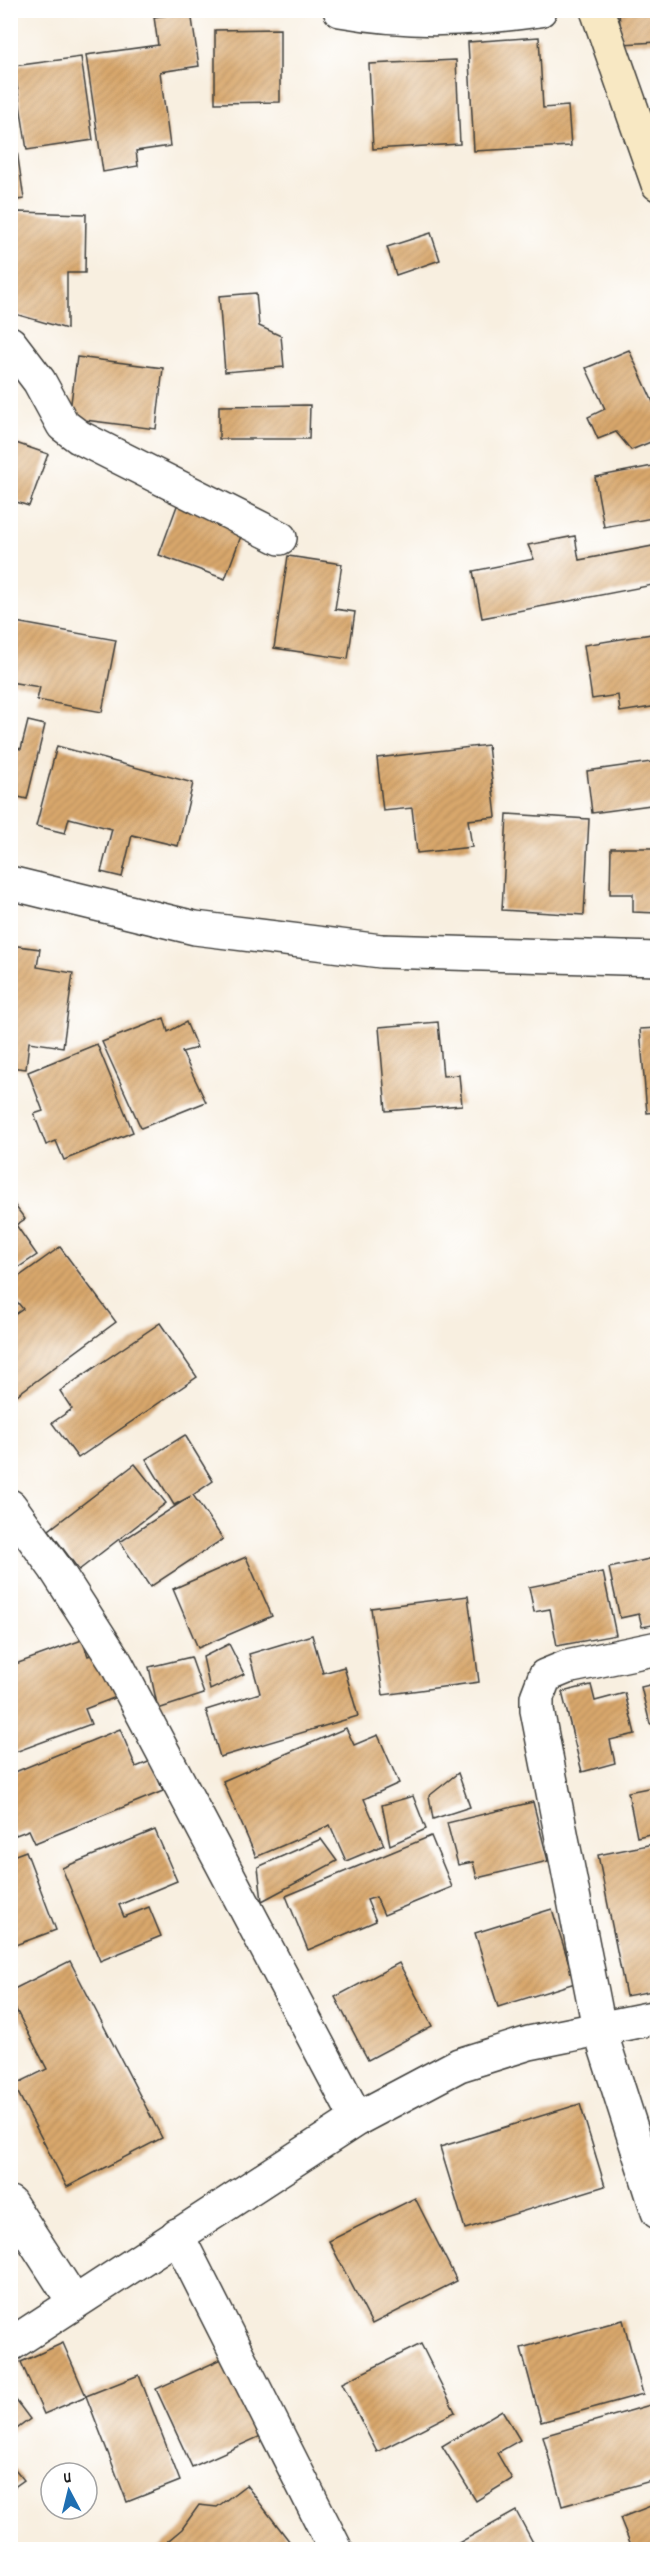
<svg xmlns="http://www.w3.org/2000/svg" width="668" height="2560" font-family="Dekko,sans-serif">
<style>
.building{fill:url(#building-hatch)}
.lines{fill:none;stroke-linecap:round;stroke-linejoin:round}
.minor-casing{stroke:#3d3c39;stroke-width:36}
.secondary-casing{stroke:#3d3c39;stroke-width:36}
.minor{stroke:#fff;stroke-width:33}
.secondary{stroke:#f8e8c3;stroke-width:33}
</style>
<defs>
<pattern id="building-hatch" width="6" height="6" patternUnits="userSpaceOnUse" patternTransform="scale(1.5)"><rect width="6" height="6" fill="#d8a76c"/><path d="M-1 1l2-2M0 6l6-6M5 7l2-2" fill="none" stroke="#b98f5d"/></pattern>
</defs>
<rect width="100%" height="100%" fill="#fff"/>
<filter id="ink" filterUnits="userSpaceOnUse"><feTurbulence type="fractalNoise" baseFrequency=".0167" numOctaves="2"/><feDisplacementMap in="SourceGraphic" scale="12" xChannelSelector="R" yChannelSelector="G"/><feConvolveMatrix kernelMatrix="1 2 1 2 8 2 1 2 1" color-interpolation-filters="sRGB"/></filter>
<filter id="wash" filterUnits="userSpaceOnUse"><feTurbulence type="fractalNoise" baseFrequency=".008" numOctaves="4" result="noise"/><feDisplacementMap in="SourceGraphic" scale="24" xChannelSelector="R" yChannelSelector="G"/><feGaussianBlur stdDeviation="1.35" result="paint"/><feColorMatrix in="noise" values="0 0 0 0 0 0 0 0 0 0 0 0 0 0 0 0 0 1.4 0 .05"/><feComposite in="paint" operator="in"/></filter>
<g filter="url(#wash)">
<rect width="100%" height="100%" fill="#f8efe0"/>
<g id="blocks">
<!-- building -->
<g class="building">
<path d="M619 10H658V42L621 44Z"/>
<path d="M191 12 199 66 160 72 170 146 136 151 138 166 103 172 86 55 158 45 154 17Z"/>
<path d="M280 29V102L215 103V30Z"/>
<path d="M539 37 543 108 568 106 571 146 474 151 468 42Z"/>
<path d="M81 57 93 140 27 150 14 66Z"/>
<path d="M456 60 460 144 373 149 369 64Z"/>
<path d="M10 103 24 199 10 201Z"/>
<path d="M18 212 86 214 85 273H67V329L15 314Z"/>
<path d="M431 233 440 260 396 275 387 247Z"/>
<path d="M256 293 259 326 281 336 284 367 225 372 219 296Z"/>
<path d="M629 350 653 402 658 400V439L631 450 616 432 598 439 588 417 605 409 586 368Z"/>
<path d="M77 357 163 368 156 429 69 418Z"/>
<path d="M310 405 309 439H219V406Z"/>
<path d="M10 441 48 454 29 506 10 500Z"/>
<path d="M658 465V517L604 527 595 477Z"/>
<path d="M178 503 244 528 225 579 159 555Z"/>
<path d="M575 536 579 560 658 545V584L482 618 473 571 534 559 528 545Z"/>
<path d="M288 556 342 564 335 609 355 612 348 659 274 648Z"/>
<path d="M10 621 116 640 102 712 37 700 40 687 10 682Z"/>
<path d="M658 633V706L620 712 618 695 592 699 584 645Z"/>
<path d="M28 721 45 725 27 799 10 795V746L21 749Z"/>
<path d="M488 745 496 817 468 820 472 847 417 853 412 808 383 811 377 758Z"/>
<path d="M57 746 193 783 178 846 132 835 122 877 101 872 112 829 69 818 65 833 36 826Z"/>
<path d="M658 761V804L592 813 587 771Z"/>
<path d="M507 814 589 819 584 915 502 910Z"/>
<path d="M611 848H658V913L633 912V894H610Z"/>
<path d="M10 945 40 949 37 967 73 973 63 1047 29 1042 26 1069 10 1067Z"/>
<path d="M164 1018 168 1032 186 1022 197 1048 182 1052 206 1102 141 1128 102 1042Z"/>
<path d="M438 1022 443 1076 459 1075 462 1105 386 1111 379 1027Z"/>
<path d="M658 1028V1112L647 1113 640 1029Z"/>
<path d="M97 1044 133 1132 64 1160 56 1141 46 1145 34 1114 43 1111 28 1072Z"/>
<path d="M10 1199 25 1219 16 1225 37 1255 10 1273Z"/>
<path d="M60 1247 116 1322 10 1400V1318L23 1309 10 1293V1283Z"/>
<path d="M160 1323 197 1377 78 1458 52 1423 72 1409 60 1391Z"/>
<path d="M185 1435 213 1481 193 1495 223 1539 150 1587 120 1542 191 1496 174 1505 146 1459Z"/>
<path d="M135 1464 166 1503 79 1570 49 1530Z"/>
<path d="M246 1557 272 1616 198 1648 173 1589Z"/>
<path d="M658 1557V1624L642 1627 639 1614 620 1618 609 1568Z"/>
<path d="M603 1572 616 1635 557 1646 550 1609 534 1612 529 1587Z"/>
<path d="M468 1596 479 1682 383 1695 371 1608Z"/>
<path d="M312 1635 323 1673 344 1667 358 1716 220 1757 206 1710 260 1693 249 1654Z"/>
<path d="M82 1640 88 1656 102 1651 119 1696 85 1709 91 1724 10 1754V1666Z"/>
<path d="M229 1644 244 1674 210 1690 203 1657Z"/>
<path d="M191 1657 204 1694 158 1709 149 1667Z"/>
<path d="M658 1683V1722L650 1724 641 1687Z"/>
<path d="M591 1685 595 1701 625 1693 635 1734 610 1740 615 1763 582 1772 562 1692Z"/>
<path d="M346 1728 354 1745 378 1735 399 1783 364 1799 384 1845 346 1861 330 1825 256 1857 223 1781Z"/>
<path d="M120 1729 136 1767 151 1761 163 1791 35 1843 29 1830 16 1835 10 1823V1774Z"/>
<path d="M458 1773 470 1807 433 1819 429 1796Z"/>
<path d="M658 1786V1832L637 1837 628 1792Z"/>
<path d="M413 1796 426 1829 390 1845 382 1805Z"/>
<path d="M533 1802 548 1861 477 1878 473 1862 458 1865 447 1823Z"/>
<path d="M155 1830 177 1881 119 1905 124 1917 149 1907 161 1936 100 1961 62 1868Z"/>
<path d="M431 1836 452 1887 384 1915 376 1897 367 1900 376 1921 308 1950 286 1896Z"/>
<path d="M321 1839 337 1861 262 1901 258 1867Z"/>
<path d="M658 1843V1990L626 1996 598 1855Z"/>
<path d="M26 1851 56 1930 10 1947V1857Z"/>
<path d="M552 1909 575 1983 498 2007 475 1933Z"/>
<path d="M70 1961 162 2138 67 2187 14 2085 47 2069 10 1998V1991Z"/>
<path d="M399 1963 432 2026 368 2060 335 1997Z"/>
<path d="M580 2104 605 2186 465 2229 440 2147Z"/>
<path d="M415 2198 457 2281 372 2324 329 2241Z"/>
<path d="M623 2320 643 2394 541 2422 521 2348Z"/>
<path d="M63 2343 86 2396 44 2414 21 2362Z"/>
<path d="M421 2344 455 2412 377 2452 342 2383Z"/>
<path d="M224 2358 261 2436 192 2467 156 2389Z"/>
<path d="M139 2375 180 2481 127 2502 86 2396Z"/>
<path d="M15 2399 30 2419 10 2434V2403Z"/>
<path d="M657 2403 658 2479 562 2506 543 2436Z"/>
<path d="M502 2410 520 2440 497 2453 512 2479 476 2501 442 2446Z"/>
<path d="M10 2463 24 2480 10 2490Z"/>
<path d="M246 2485 293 2546 289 2550H157L182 2529 199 2505 217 2507Z"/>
<path d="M658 2503V2550H633L620 2518Z"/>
<path d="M516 2511 537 2550H446Z"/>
</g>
</g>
</g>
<g filter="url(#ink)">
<use href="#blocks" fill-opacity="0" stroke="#3d3c39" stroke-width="1.5"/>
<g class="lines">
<!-- minor casing -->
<g class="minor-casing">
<g id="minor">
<path d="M340 10C414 23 467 20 540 10"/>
<path d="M10 343 39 381 63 425 79 437 280 538"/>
<path d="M10 883 195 928 381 951 658 959"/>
<path d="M10 1506 55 1568 116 1663 357 2119"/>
<path d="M658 1648 567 1667 545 1676 537 1697V1710L599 2028 658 2212"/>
<path d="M10 2203 74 2302"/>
<path d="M177 2235 336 2550"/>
<path d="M10 2345 357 2119 459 2065 529 2043 658 2017"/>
</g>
</g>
<!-- secondary casing -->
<g class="secondary-casing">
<path id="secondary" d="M597 10 658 184"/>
</g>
<!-- minor -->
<use href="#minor" class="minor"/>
<!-- secondary -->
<use href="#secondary" class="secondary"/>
</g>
</g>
<!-- margin -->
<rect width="668" height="2560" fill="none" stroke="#fff" stroke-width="36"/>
<!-- north arrow -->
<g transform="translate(69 2491) rotate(353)"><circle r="28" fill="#ffffff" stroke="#a4a4a4" stroke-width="1.5"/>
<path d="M0-4.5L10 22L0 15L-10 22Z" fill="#1f6fb2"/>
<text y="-9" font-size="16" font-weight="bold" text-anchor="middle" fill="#1c1c1c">U</text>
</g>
</svg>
